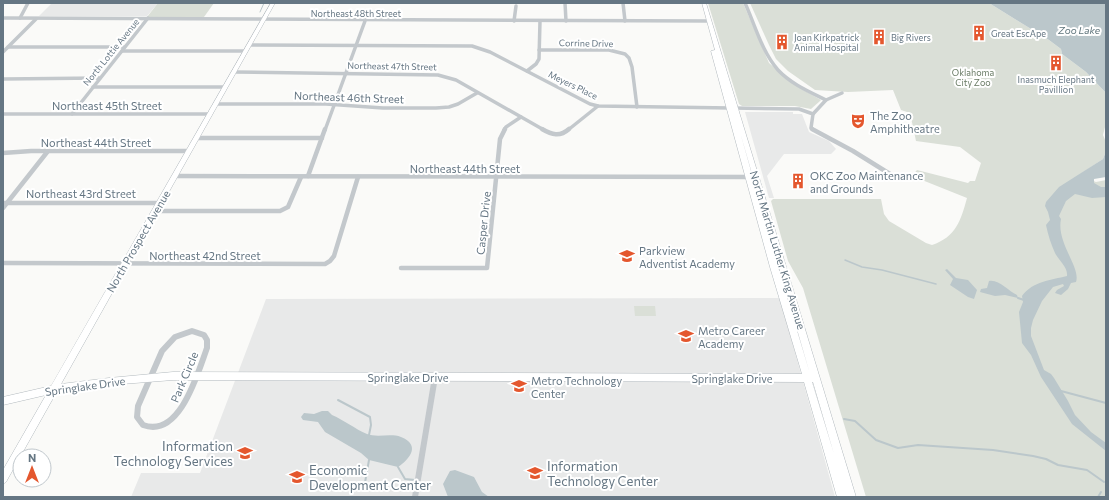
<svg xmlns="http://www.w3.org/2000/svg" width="1109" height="500" font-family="Commissioner,sans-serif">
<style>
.built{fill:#e8e9e9}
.green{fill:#dadfd7}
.water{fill:#bbc7cb}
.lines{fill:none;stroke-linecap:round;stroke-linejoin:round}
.stream-far2{stroke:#bbc7cb;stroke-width:1}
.stream-far1{stroke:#bbc7cb;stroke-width:1.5}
.stream{stroke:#bbc7cb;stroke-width:2}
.secondary-casing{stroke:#b3babf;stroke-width:1}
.street-far2{stroke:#c3c8cc;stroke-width:3.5}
.street-far1{stroke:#c3c8cc;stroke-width:4.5}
.street{stroke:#c3c8cc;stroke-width:6}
.secondary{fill:#fff;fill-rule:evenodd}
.labels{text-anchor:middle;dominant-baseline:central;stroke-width:4;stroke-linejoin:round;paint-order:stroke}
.far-street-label{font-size:9px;fill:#657683;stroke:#fff}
.far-poi-label{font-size:9px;fill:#657683;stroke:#fff;text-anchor:start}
.far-park-label{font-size:9px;fill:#687a64;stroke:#fff}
.far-water-label{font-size:10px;font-style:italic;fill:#60757c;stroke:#fff}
.street-label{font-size:11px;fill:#657683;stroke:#fff}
.poi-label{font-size:11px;fill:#657683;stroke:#fff;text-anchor:start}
.near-poi-label{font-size:13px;fill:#657683;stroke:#fff;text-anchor:start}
</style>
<rect width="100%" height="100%" fill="#fafaf8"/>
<!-- built -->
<g class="built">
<path d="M52 3H158L147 16H39Z"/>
<path d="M745 112H793V114H802L809 132 829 141 836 149 831 154H784L767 176 774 198H769Z"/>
<path d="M780 298 835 497H131L141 473H200L266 299Z"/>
</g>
<!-- green -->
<g class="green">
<path d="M158 3H214L204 17H147Z"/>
<path d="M708 3H743L769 63 798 87 821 100 820 101 811 109 795 106H742L739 104Z"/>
<path d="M750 3H989L1049 40 1061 49 1062 54 1086 72 1106 93V123L1103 135 1106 142V151L1103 159 1079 175 1096 182 1106 180V497H866L803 288 788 261 771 201 773 199H881L884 214 889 221 926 243 932 245C956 237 961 220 967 198L912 176 917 170 968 183 970 181H975L981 163 960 147 916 141 910 113 901 110 893 90 848 92 815 90 788 71 776 59 769 45Z"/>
<path d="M634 306H655L656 316H635Z"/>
</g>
<!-- water -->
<g class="water">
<path d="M989 3H1106V93L1086 72 1062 54 1061 49 1049 40Z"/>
<path d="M1106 151V177L1094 179V183L1101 187H1106V197L1092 198 1075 194 1066 201 1059 216 1061 219C1056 243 1081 267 1076 282L1071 283 1068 289 1061 295 1055 293 1057 290 1064 286 1063 284 1053 287 1042 301 1033 320 1031 328V336L1044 370 1051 374 1054 378 1068 401 1075 415 1091 432 1106 443V451L1072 424 1041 377 1031 355 1022 343 1019 312 1023 302 1022 296C1033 281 1051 280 1067 276 1068 267 1059 261 1055 253 1051 244 1048 235 1046 225L1050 220 1048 212 1045 206 1046 202 1059 187 1103 159Z"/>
<path d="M947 269 956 278 968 280 977 290 974 299 968 297 950 285 953 279 945 270Z"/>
<path d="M989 281C999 279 1008 291 1017 295L1018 298 1005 295 995 296 980 292 981 289 987 288Z"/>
<path d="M322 411H328L332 415C344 420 355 429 367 434 377 438 391 433 401 437 421 445 410 459 398 467L369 460 361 453 325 432 318 422 303 420 301 417 304 413 314 414Z"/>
<path d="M455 470 474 477 482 492 489 497H448L443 484 450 471Z"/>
</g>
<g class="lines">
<!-- stream-far2 -->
<path class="stream-far2" d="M260 12 264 3"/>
<!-- stream-far1 -->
<path class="stream-far1" d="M845 260 862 267 882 270 936 284"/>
<!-- stream -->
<g class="stream">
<path d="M1018 298 1024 300"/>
<path d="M1061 391 1106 403"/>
<path d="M338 400 370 417 371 425 369 435"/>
<path d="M844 419 855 421 876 440 898 448 918 445 993 450 1033 456 1046 459 1058 465 1087 470 1104 482"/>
<path d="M398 467 405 479 415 480"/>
<path d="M364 488 369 460"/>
<path d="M1098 497 1101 492"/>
</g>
<!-- secondary casing -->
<g class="secondary-casing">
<path id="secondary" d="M271 3H275L61 384 109 378 173 372 802 374 770 267 711 51 715 50 702 3H706L856 497H837L804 382 173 380 109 385 56 393 6 482 3 484V470L46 395 3 405V397L51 386ZM740 132 810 374 778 267ZM812 382H813L834 454Z"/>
</g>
<!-- street-far2 -->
<g class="street-far2">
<path d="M565 3 566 21"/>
<path d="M623 3 625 21"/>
<path d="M745 3C755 25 762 52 778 70 791 84 810 92 826 100"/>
<path d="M3 18 710 21"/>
<path d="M20 18 28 3"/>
<path d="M514 21 516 6"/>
<path d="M250 45 472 46 490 52 590 104 598 106 799 109 813 114 811 128 814 130"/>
<path d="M8 47H124"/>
<path d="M539 50H609L625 54 629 58 632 67 637 107"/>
<path d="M122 51H246"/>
<path d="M3 52 36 19"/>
<path d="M527 71 536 64 539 59 540 21"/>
<path d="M234 72 438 75 456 80 544 130"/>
<path d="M3 79 100 78"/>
<path d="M93 87H225"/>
<path d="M216 104H326L383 108H436L449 107 458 104 477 93"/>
<path d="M3 114H210"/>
<path d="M72 114 148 18"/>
<path d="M813 114 826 100 842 93"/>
<path d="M325 130 365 21"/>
<path d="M504 130 506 127 521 117"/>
<path d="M568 130 598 106"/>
</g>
<!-- street-far1 -->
<g class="street-far1">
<path d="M542 129C552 135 560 137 569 129"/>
<path d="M812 129 853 151 890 174"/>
<path d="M196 138H322"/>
<path d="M3 153 31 151H189"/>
<path d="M175 176 756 177"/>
<path d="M308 176 325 129"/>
<path d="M3 203H160"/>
<path d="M3 208 48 151"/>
<path d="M155 211H280L288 207 301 177"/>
<path d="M3 263 325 264 330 261 334 256 358 177"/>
<path d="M401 268H487L500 139 505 129"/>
</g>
<!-- street -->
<g class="street">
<path d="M192 331 204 335 207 340V348C198 372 180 439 143 425L137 417 138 406 162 351 175 337Z"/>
<path d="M415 497 435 377"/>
</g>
<!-- secondary -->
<use href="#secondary" class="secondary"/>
</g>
<!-- icons -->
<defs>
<g id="building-bare" transform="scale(1.2)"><path d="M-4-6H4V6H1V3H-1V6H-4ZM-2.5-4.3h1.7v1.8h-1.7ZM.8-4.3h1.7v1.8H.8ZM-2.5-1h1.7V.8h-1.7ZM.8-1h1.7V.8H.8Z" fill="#e4572e" stroke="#fff" stroke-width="2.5" paint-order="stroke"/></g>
<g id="theatre-bare" transform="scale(1.2)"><path d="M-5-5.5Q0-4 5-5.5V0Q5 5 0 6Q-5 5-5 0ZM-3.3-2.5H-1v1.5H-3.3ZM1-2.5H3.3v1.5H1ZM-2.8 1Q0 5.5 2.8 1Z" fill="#e4572e" stroke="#fff" stroke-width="2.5" paint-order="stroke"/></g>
<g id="school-bare" transform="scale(1.2)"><path d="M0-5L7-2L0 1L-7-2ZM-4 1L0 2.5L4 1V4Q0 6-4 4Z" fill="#e4572e" stroke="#fff" stroke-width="2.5" paint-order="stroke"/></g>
</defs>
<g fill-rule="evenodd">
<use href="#building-bare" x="979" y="33"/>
<use href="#building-bare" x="879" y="37"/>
<use href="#building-bare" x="782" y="42"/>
<use href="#building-bare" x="1056" y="63"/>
<use href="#theatre-bare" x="858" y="121"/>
<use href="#building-bare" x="798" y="181"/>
<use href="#school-bare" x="627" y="256"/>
<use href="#school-bare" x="686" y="336"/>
<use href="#school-bare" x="519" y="386"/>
<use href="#school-bare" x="245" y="453"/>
<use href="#school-bare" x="535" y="473"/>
<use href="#school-bare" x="297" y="477"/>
</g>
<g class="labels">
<!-- far-street labels -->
<g class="far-street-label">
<text x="356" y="13">Northeast 48th Street</text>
<text transform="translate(586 43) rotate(1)">Corrine Drive</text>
<text transform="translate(111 52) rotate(-51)">North Lottie Avenue</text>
<text transform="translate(392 66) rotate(1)">Northeast 47th Street</text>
<text transform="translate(573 85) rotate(26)">Meyers Place</text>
</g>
<!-- far-poi labels -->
<g class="far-poi-label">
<text x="991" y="33">Great EscApe</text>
<text x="794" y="37">Joan Kirkpatrick<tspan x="794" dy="10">Animal Hospital</tspan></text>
<text x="891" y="37">Big Rivers</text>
<text x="1056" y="79" text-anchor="middle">Inasmuch Elephant<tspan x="1056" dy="10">Pavillion</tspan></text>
</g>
<!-- far-park labels -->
<g class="far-park-label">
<text x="973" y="72">Oklahoma<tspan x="973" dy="10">City Zoo</tspan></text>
</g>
<!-- far-water labels -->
<g class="far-water-label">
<text x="1079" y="30">Zoo Lake</text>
</g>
<!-- street labels -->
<g class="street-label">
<text transform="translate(349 97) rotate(2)">Northeast 46th Street</text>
<text x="107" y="105">Northeast 45th Street</text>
<text x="96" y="142">Northeast 44th Street</text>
<text x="465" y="168">Northeast 44th Street</text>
<text x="81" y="193">Northeast 43rd Street</text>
<text transform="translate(483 223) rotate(-84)">Casper Drive</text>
<text transform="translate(138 241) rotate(-60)">North Prospect Avenue</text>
<text transform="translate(778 250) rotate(73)">North Martin Luther King Avenue</text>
<text x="205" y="255">Northeast 42nd Street</text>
<text transform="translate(184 377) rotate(-67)">Park Circle</text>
<text x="408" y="377">Springlake Drive</text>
<text x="732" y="378">Springlake Drive</text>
<text transform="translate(85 386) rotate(-8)">Springlake Drive</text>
</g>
<!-- poi labels -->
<g class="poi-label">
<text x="870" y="115">The Zoo<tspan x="870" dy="13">Amphitheatre</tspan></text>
<text x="810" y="175">OKC Zoo Maintenance<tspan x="810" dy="13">and Grounds</tspan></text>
<text x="639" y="250">Parkview<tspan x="639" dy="13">Adventist Academy</tspan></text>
<text x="698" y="330">Metro Career<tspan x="698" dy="13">Academy</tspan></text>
<text x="531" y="380">Metro Technology<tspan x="531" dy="13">Center</tspan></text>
</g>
<!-- near-poi labels -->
<g class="near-poi-label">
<text x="233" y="446" text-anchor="end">Information<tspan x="233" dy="15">Technology Services</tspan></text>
<text x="547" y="466">Information<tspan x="547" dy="15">Technology Center</tspan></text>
<text x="309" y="470">Economic<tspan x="309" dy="15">Development Center</tspan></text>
</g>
</g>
<!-- border -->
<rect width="1109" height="500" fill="none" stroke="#657683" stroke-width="8"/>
<!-- north arrow -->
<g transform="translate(32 468)"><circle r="19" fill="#ffffff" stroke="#c1c8cd"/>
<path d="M0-3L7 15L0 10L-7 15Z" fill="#e4572e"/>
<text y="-6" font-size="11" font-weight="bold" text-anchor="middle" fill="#657683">N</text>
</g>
</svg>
